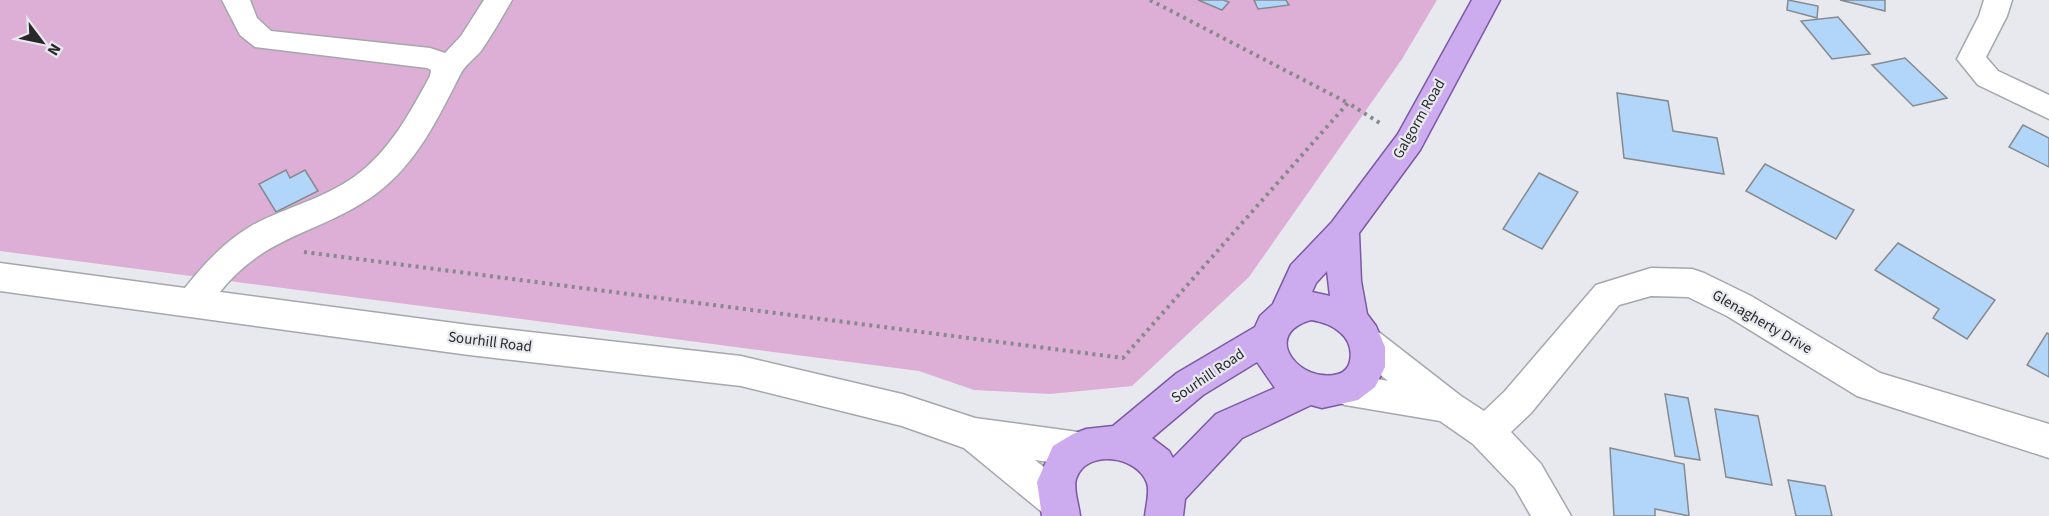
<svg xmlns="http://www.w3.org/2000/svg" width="2049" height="516" font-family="'Source Sans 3',sans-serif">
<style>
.green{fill:#ddaed6}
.building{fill:#b2d6fa;stroke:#868a8f;stroke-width:1.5}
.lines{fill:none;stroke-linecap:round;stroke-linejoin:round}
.minor-casing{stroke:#a5a7ac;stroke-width:3}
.major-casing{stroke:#7c5aa4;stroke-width:3}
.path{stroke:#88898d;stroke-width:4;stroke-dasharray:3 4.5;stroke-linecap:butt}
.minor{fill:#fff;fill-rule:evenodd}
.major{fill:#ccacef;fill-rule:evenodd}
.labels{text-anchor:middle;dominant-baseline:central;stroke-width:4.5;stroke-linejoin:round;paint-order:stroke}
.street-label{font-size:15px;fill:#28282a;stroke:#e7e9ef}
</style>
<rect width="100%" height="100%" fill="#e7e9ef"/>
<!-- green -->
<path class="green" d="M0 0H1437L1402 59 1249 277 1132 386 1050 394 974 390 919 371 0 251Z"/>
<!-- building -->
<g class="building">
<path d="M1198 0H1223L1229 2 1222 10Z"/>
<path d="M1254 0H1286L1289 5 1258 9Z"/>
<path d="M1788 0 1818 6 1817 18 1787 10Z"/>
<path d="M1840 0H1885V11Z"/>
<path d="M1838 17 1870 54 1832 59 1801 21Z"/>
<path d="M1905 58 1947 98 1913 106 1872 65Z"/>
<path d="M1617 93 1668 101 1673 131 1717 138 1724 174 1624 158Z"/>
<path d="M2023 125 2049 138V167L2009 147Z"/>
<path d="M1765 164 1854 210 1836 239 1746 191Z"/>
<path d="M286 170 290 178 305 170 318 191 276 212 259 184Z"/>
<path d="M1539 173 1578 192 1542 249 1503 229Z"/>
<path d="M1898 243 1995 300 1967 339 1933 318 1939 309 1875 270Z"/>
<path d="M2047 333 2049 334V377L2027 365Z"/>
<path d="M1665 394 1688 398 1700 460 1675 456Z"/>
<path d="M1715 409 1758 416 1772 485 1726 477Z"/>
<path d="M1610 448 1684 464 1689 516 1655 509V516H1614Z"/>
<path d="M1788 480 1825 486 1832 516H1796Z"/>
</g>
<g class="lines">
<!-- minor casing -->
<g class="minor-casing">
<g id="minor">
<path d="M222 0H250L257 18 271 31 430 48 445 53 461 36 484 0H512C502 17 492 35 481 51 474 59 464 66 460 75 438 118 417 163 377 193 322 234 268 232 220 292L469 325 741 356 902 394 975 418 1078 432 1091 437 1097 449 1091 461 1078 466 1035 460 1069 487 1075 500 1069 513 1061 516 1043 513 964 448 902 426 741 386 469 355 0 291V263L185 288C204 264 224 242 251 226 284 208 323 199 354 177 390 151 410 113 430 76L431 70 427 68 255 47 240 35Z"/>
<path d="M1984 0H2012L2007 16 1986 57 1998 71 2049 95V119L1978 85 1957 59 1979 16Z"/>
<path d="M1651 268 1692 269 1704 273 1751 296 1880 373 2049 424V458L1857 396 1727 316 1688 297 1651 296 1619 305 1531 413 1511 432 1541 464 1571 516H1531L1515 488 1473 444 1440 421 1345 405 1332 400 1327 389 1332 378 1345 373 1388 381 1356 355 1351 344 1356 333 1368 329 1380 333 1461 396 1484 411 1505 391 1596 285Z"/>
</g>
</g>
<!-- major casing -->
<g class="major-casing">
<path id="major" d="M1472 0H1500L1420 150 1359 233 1361 281 1367 314 1376 326 1385 347V367L1375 387 1358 400 1322 408 1311 405 1242 438 1185 499 1183 516H1145C1146 506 1150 492 1147 483 1138 456 1086 448 1076 479 1073 489 1079 505 1080 516H1042L1037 482 1053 446 1073 434 1086 429 1113 426 1177 373 1255 327 1260 316 1273 304 1291 265 1332 222 1398 134ZM1327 271 1330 296 1312 292 1316 283ZM1311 320C1332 323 1355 336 1350 361 1349 367 1344 373 1338 374 1301 385 1259 335 1311 320ZM1257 362 1275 388 1216 414 1173 458 1169 451 1152 438 1203 395Z"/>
</g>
<!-- path -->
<g class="path">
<path d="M1150 0 1348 103"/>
<path d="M304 252 1123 358 1348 103 1383 125"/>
</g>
<!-- minor -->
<use href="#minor" class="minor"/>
<!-- major -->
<use href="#major" class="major"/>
</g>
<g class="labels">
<!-- street labels -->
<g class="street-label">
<text transform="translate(1419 119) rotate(-60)">Galgorm Road</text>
<text transform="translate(1762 322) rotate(30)">Glenagherty Drive</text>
<text transform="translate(490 342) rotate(7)">Sourhill Road</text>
<text transform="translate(1208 376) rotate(-34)">Sourhill Road</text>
</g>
</g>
<!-- north arrow -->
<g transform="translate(42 42) rotate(122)" stroke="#e7e9ef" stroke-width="4.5" paint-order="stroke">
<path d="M0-4.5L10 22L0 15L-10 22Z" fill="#28282a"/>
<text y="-9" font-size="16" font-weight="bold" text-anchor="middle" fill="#28282a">N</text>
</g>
</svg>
